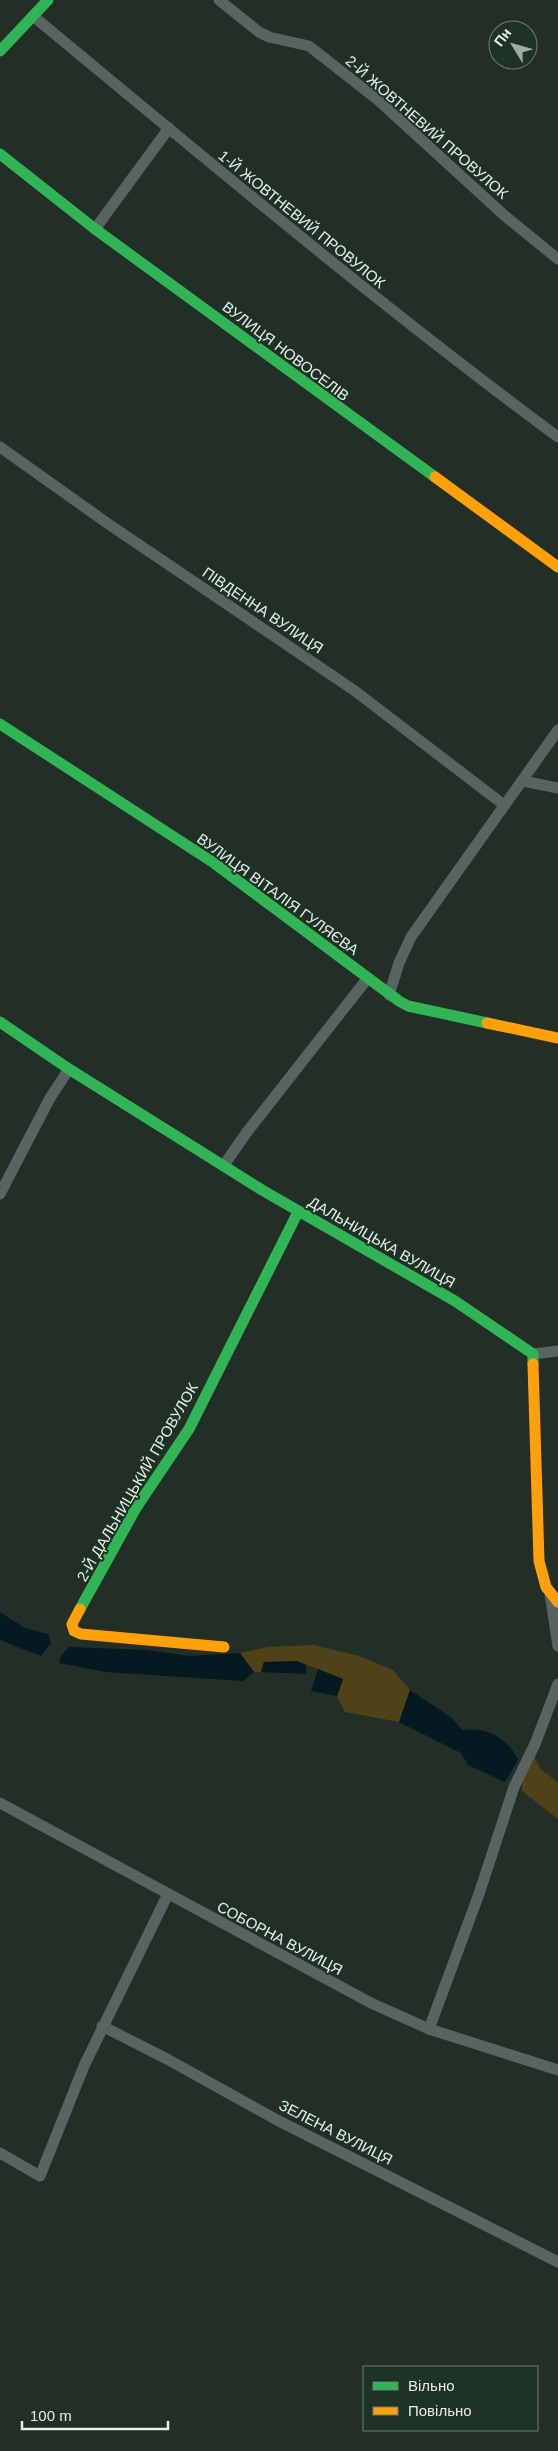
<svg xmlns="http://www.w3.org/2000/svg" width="558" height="2451" font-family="Arial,sans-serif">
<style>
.green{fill:#4f4218}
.water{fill:#051921}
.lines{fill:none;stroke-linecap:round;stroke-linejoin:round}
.street{stroke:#586362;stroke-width:11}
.fast{stroke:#30b455;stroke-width:11}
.slow{stroke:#ff9f0a;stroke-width:11}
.labels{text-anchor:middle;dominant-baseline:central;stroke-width:4;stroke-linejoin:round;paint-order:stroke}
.street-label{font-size:15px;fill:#e2efe6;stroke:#1e3326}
</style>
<rect width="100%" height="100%" fill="#232e27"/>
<!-- green -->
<g class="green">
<path d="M314 1645 359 1656 393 1670 410 1690 399 1722 345 1712 337 1696 343 1679 297 1661 264 1662 261 1672H254L240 1653 267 1647Z"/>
<path d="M534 1756 540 1769 558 1782V1819L522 1791V1780Z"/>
</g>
<!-- water -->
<g class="water">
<path d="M0 1612 25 1628 48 1634 51 1643 41 1656 0 1640Z"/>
<path d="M69 1647 147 1650 190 1656 240 1653 254 1672 243 1681 106 1672 59 1663 61 1656Z"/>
<path d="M297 1661 306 1665V1674L261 1672 264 1662Z"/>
<path d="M318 1669 343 1679 337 1696 311 1691Z"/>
<path d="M410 1690 452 1718 462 1730C487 1727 507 1737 518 1760L505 1782 468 1765 461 1753 399 1722Z"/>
</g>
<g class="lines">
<!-- street -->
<g class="street">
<path d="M219 0 259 32 269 37 309 46 378 100 505 216 558 259"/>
<path d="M33 16C206 159 378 304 558 437"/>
<path d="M95 229 169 128"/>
<path d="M0 447 107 523 355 691 504 805"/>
<path d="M523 781 558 788"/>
<path d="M389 995 399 963 411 937 558 730"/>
<path d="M224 1165 247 1132 367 979"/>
<path d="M0 1194 50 1098 69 1069"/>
<path d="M533 1354 558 1351"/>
<path d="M550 1594 558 1646"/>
<path d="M0 1803 371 2003 429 2029 558 2070"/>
<path d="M102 2026 167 2059 277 2120 558 2262"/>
<path d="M429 2029 479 1894 514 1787 535 1744 558 1684"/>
<path d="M0 2153 40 2176 84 2066 168 1894"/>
</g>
<!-- fast -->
<g class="fast">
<path d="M0 51 48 0"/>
<path d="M0 154 95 229 435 477"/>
<path d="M0 724 214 863 399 1001 408 1006 487 1023"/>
<path d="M0 1022 69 1069 262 1190 455 1301 533 1354V1364"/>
<path d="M80 1609 136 1508 189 1429 298 1212"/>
</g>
<!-- slow -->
<g class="slow">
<path d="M435 477 558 567"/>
<path d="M487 1023 558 1038"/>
<path d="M533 1364 539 1561 546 1587 558 1602"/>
<path d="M80 1609 72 1624 74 1631 81 1634 224 1647"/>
</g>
</g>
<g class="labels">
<!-- street labels -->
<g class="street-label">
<text transform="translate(427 127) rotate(41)">2-Й ЖОВТНЕВИЙ ПРОВУЛОК</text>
<text transform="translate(302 219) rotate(39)">1-Й ЖОВТНЕВИЙ ПРОВУЛОК</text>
<text transform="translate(286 351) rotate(37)">ВУЛИЦЯ НОВОСЕЛІВ</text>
<text transform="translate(263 610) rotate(34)">ПІВДЕННА ВУЛИЦЯ</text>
<text transform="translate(278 894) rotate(36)">ВУЛИЦЯ ВІТАЛІЯ ГУЛЯЄВА</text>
<text transform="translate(382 1242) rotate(30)">ДАЛЬНИЦЬКА ВУЛИЦЯ</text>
<text transform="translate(137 1482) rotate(-60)">2-Й ДАЛЬНИЦЬКИЙ ПРОВУЛОК</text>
<text transform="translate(280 1938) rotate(28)">СОБОРНА ВУЛИЦЯ</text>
<text transform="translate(336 2132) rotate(27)">ЗЕЛЕНА ВУЛИЦЯ</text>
</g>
</g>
<!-- legend -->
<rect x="363" y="2366" width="175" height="65" fill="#1e3326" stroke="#6c7e73"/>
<rect x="373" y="2382" width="25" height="8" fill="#30b455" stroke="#6c7e73"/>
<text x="408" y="2391" font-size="15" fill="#e2efe6">Вільно</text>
<rect x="373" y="2407" width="25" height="8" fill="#ff9f0a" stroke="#6c7e73"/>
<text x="408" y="2416" font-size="15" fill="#e2efe6">Повільно</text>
<!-- north arrow -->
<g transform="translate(513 45) rotate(307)"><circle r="24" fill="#1e3326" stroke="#6c7e73"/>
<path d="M0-4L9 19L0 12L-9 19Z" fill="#9faba3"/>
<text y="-8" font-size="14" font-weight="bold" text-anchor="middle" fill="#e2efe6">Пн</text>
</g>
<!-- scale -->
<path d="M22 2421v8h146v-8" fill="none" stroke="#e2efe6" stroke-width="2.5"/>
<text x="30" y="2421" font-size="15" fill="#e2efe6" stroke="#1e3326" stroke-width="4" paint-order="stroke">100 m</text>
</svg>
